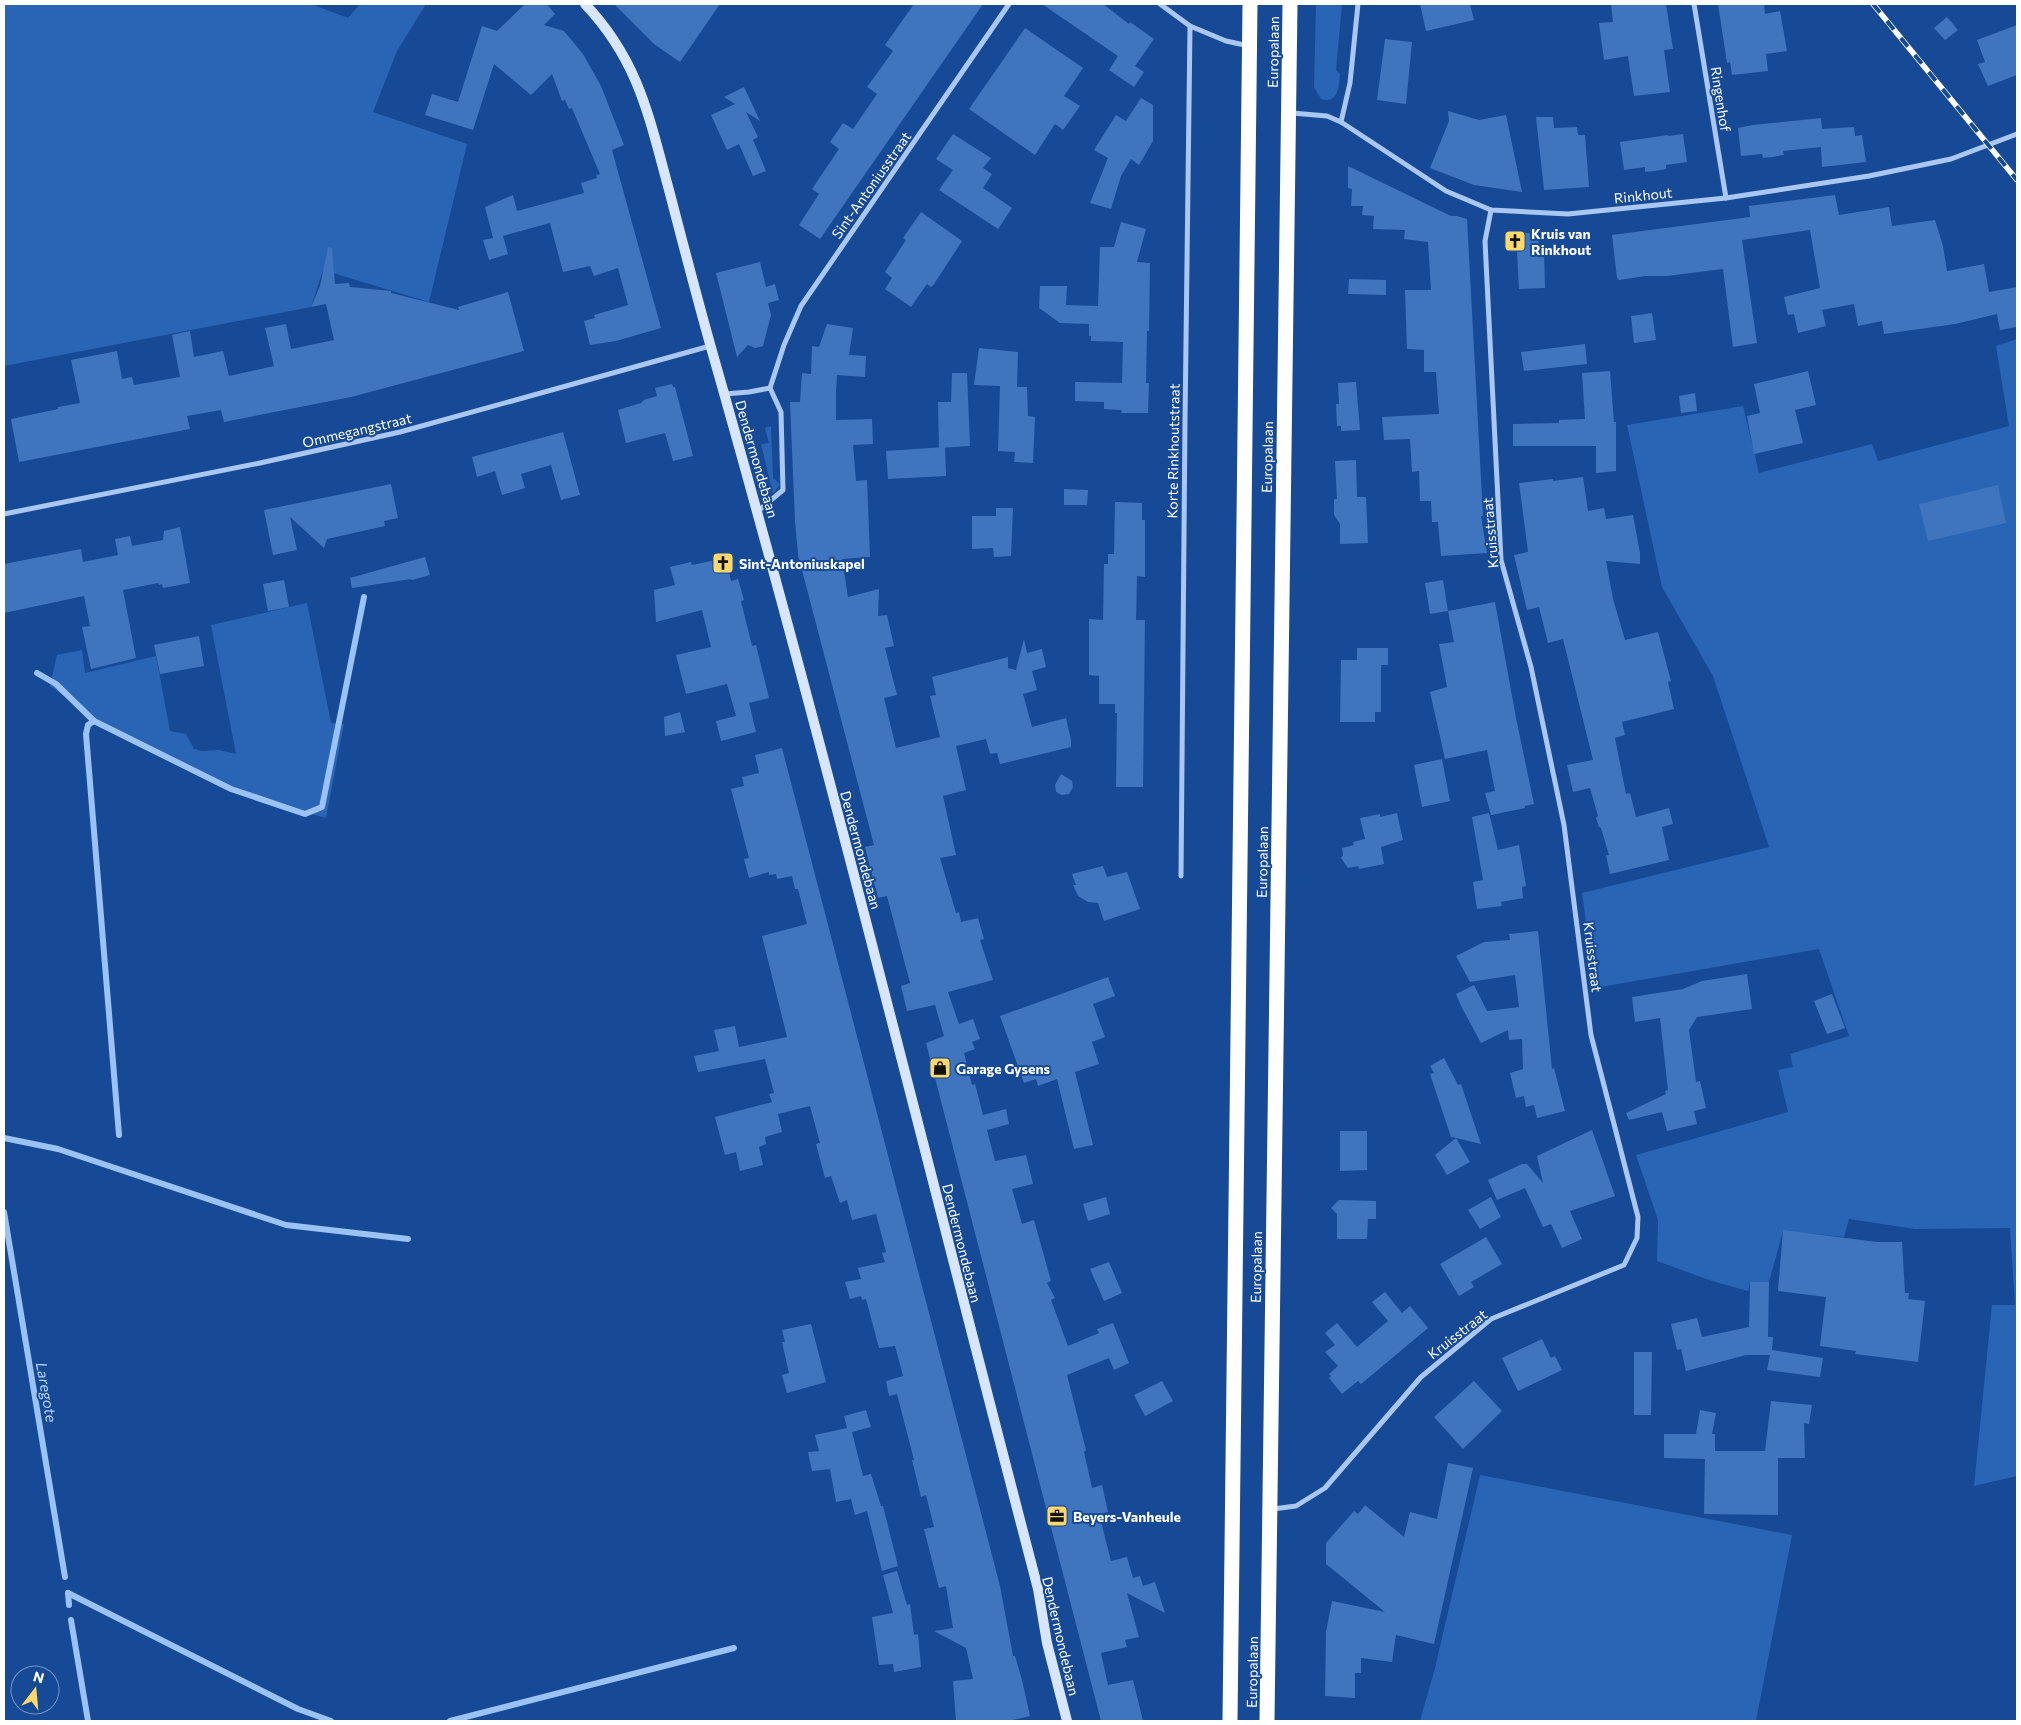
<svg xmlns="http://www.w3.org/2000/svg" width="2021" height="1725" font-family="Commissioner,sans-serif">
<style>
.green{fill:#2a64b5}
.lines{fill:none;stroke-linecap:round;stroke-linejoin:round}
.stream{stroke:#9bc2f4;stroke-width:6}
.building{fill:#3f74be}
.street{stroke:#a9c7f1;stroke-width:5}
.secondary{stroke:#d7e6fc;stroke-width:10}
.highway{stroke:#fff;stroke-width:15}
.rail-casing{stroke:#fff;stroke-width:5.5}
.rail{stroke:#174a96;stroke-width:4;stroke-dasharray:11;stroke-linecap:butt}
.labels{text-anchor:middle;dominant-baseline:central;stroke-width:4;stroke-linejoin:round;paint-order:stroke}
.street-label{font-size:14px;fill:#fff;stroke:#174a96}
.poi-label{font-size:14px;font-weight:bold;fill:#fff;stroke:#174a96;text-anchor:start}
.water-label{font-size:15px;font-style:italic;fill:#b5d2f8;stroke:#174a96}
</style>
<rect width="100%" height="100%" fill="#174a96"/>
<!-- green -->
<g class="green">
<path d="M4 4H311L348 18 360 4H426L397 51 373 112 467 144 429 302 323 270 311 307 4 366Z"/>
<path d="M1316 4H1342L1336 70 1340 74C1339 87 1338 104 1321 99L1314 87Z"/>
<path d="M2017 339V1476L1974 1486 1992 1305H2015L2010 1228 1915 1229 1849 1219 1844 1237 1783 1231 1769 1282H1750L1748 1291 1712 1281 1657 1261 1658 1220 1636 1155 1788 1112 1778 1070 1793 1067 1790 1054 1849 1036 1819 949 1595 988 1582 893 1769 847 1713 676 1662 587 1627 425 1743 406 1759 473 1872 444 1878 461 2009 426 1996 346Z"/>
<path d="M771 426 773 478 780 484 773 494 761 444 769 443 765 428Z"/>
<path d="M307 603 331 723 344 724 326 818 232 792 129 742 50 686 57 655 82 650 85 673 156 656 170 731 186 734 194 749 202 751 219 750 236 754 211 625Z"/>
<path d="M1480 1475 1792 1535 1756 1721H1420L1435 1668Z"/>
</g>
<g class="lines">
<!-- stream -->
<g class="stream">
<path d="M37 673 56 684 94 721"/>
<path d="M119 1135 86 734 88 725 94 721 231 789 305 814 322 807 364 597"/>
<path d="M4 1138 58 1149 286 1225 408 1239"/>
<path d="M4 1212 65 1577"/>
<path d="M68 1593 298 1709 331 1721"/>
<path d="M68 1593 69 1605"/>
<path d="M71 1620 88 1721"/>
<path d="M450 1721 734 1648"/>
</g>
</g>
<!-- building -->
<g class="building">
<path d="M525 4H546L550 8 555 14 544 25 564 31 583 54 601 86 624 145 612 150 661 328 616 341 590 345 584 321 595 318 594 315 628 305 618 268 594 276 590 266 563 272 550 223 503 236 508 254 489 260 483 240 493 238 485 207 513 195 517 211 584 193 581 183 597 178 596 175 600 174 572 108 569 109 565 100 562 101 552 74 531 95 494 64 473 130 425 115 432 94 458 102 482 26 497 31Z"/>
<path d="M614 4H720L680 62 654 44Z"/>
<path d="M914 4H983L820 239 799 225 819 194 812 189 839 149 830 142 843 123 853 129 877 94 867 87 893 51 885 45Z"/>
<path d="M1042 4H1103L1129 24 1130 22 1154 39 1135 66 1144 72 1134 87 1109 70 1118 56Z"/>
<path d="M1420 4H1470L1474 20 1426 31Z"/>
<path d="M1611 4H1666L1673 49 1664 50 1670 92 1634 96 1628 56 1604 60 1599 23 1613 22Z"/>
<path d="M1718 4H1764L1765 14 1780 11 1787 51 1766 54 1768 71 1732 75 1730 62 1727 63Z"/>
<path d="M1947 17 1958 30 1945 40 1934 28Z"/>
<path d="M2017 25V75L1988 86 1978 64 1985 62 1977 40Z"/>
<path d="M1025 28 1083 68 1064 96 1080 106 1063 130 1055 124 1035 155 969 109Z"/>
<path d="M1385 39 1412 42 1406 104 1377 100Z"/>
<path d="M744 87 760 121 746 112 758 137 753 140 766 171 753 176 739 144 727 150 711 115 735 104 724 97Z"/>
<path d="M1141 98 1153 105V141L1139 165 1131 159 1121 176 1111 209 1090 203 1108 158 1094 150 1116 115 1126 121Z"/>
<path d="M1448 111 1479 120 1506 115 1522 192 1474 185 1430 168 1449 121Z"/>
<path d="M1536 117H1553L1554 128 1577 127 1578 135H1585L1589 187 1544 190Z"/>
<path d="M1821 118 1822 129 1854 127 1855 136 1862 135 1866 162 1822 167 1821 147 1783 151 1784 155 1773 157 1763 158 1762 154 1741 156 1738 128 1753 125Z"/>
<path d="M953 134 991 158 983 168 992 174 983 188 1012 208 998 229 939 190 953 170 936 159Z"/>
<path d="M1683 134 1687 162 1666 165V169L1655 171 1645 172V167L1624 170 1620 142 1668 135V136Z"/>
<path d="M1348 166 1451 216H1457L1467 219 1483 516H1481L1487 553 1441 556 1438 522H1432L1431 501H1420L1419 471 1412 472 1410 439 1384 440 1382 417 1439 414 1436 372H1424V350L1407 349 1405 290H1431L1428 242 1404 239 1405 230 1373 229 1374 216 1362 215 1363 206H1351L1352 189 1348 188Z"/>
<path d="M1835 195 1839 215 1889 207 1892 226 1935 220 1943 246 1947 271 1984 264 1989 292 2017 287V327L2000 330 1997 314 1955 324 1884 334 1882 321 1858 326 1854 304 1822 310 1826 326 1798 333 1794 314 1788 315 1784 297 1820 288 1810 230 1742 240 1757 343 1733 347 1723 269 1667 276H1645L1619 280 1617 278 1612 235 1750 217 1749 206Z"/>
<path d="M921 212 962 241 934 284 931 287 927 284 911 307 885 289 892 278 885 272 906 240 903 238Z"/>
<path d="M1121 222 1146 229 1137 262 1150 263 1149 331H1147L1146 383H1149L1148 413H1121L1122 410 1104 409V402L1075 401V382L1122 383 1123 342 1091 341V336H1089V324L1060 323 1039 308 1040 286H1067L1066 305 1098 306 1100 247H1114Z"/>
<path d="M1521 233H1538L1539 251H1544L1545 288 1519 289 1517 252H1521Z"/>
<path d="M328 247 332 248 335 284 349 283 350 287 391 291V293L459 310 458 307 508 292 524 351 351 397 224 422 221 410 187 416 190 429 19 462 11 419 58 409V407L80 403 71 360 117 351 122 379 132 377 134 385 180 377 172 335 190 331 194 357 223 351 229 376 274 366 265 328 286 324 291 349 334 340 326 304 311 307 320 286Z"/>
<path d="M760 262 766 287 775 284 779 300 768 303 771 315 763 346 755 348 748 345 737 357 716 273Z"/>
<path d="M1349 279 1386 280V295L1348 294Z"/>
<path d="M1652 313 1656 340 1634 343 1631 316Z"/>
<path d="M827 324 853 328 849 355 866 356 865 377 837 375 836 392V420L872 419 873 444 853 445 856 481 867 480 870 557 842 559 848 597 879 589 878 616 887 615 894 646 885 648 897 695 884 698 896 748 940 737 930 696 936 695 932 677 1008 657V668L1016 670 1024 639 1027 653 1042 649 1046 667 1032 671 1037 690 1023 694 1032 727 1066 718 1071 740V747L1000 764 997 753 990 754 986 739 956 746 966 790 943 796 956 855 940 858 956 913 959 912 961 922 978 918 984 939 980 940 993 980 948 992 959 1024 973 1019 980 1039 972 1042 975 1049 964 1053 972 1085 975 1084 983 1115 1006 1109 1009 1124 987 1130 995 1161 1026 1155 1033 1184 1012 1189 1022 1224 1034 1220 1051 1281 1047 1283 1055 1298 1051 1300 1068 1346 1099 1333 1097 1329 1113 1323 1129 1363 1114 1370 1109 1358 1067 1375 1086 1450 1084 1452 1092 1488 1102 1485 1108 1512 1099 1514 1111 1561 1127 1557 1133 1578 1140 1576 1143 1586 1155 1582 1165 1613 1127 1593 1139 1637 1125 1640 1127 1647 1101 1653 1108 1685 1133 1680 1143 1721H1101L926 1043 944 1036 935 1005 907 1011 901 986 910 983 887 896 878 898 865 847 874 845 798 555 795 521 790 402H800L802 373 811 374 812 346 819 347Z"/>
<path d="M1585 344 1587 364 1524 371 1521 352Z"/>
<path d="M979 348 1018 352 1017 387H1027L1028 416 1035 417 1033 463 1014 462 1015 452 998 451 1000 386 974 385Z"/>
<path d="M1610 371 1614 422H1616V471L1596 473V446H1513V424L1559 423V420L1585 419 1582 373Z"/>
<path d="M1808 371 1816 405 1795 410 1803 443 1754 454 1747 416 1760 413 1754 384Z"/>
<path d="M952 373H967L970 446 939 448 938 402H951Z"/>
<path d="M1356 382 1360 430 1341 431V426H1337L1336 404H1339L1338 383Z"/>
<path d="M672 384 673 387H675L693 456 673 461 665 433 626 443 618 410 641 403 644 400 657 396 655 388Z"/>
<path d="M1695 393 1697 411 1681 413 1679 396Z"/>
<path d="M563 432 580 495 561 500 551 465 521 474 525 488 502 495 495 471 477 477 472 457Z"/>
<path d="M945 447 946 476 888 479 886 451Z"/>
<path d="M1356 460 1357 497H1366L1368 543 1340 544V524L1334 515V499H1337L1335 461Z"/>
<path d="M1583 477 1588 511 1604 508 1606 519 1633 515 1640 553V564L1606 561 1613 599 1625 640 1658 632 1671 681 1668 682 1674 709 1622 722 1625 735 1615 738 1626 794 1630 793 1636 817 1669 808 1673 824 1662 827 1669 860 1610 874 1606 855H1609L1601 828 1599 827 1596 818 1598 816 1590 788 1573 792 1567 765 1593 760 1563 639 1548 643 1539 607 1527 610 1514 555 1528 552 1519 483 1553 479V481Z"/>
<path d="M391 484 398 518 384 521 385 526 327 539 324 548 290 517 297 550 273 555 264 510Z"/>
<path d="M1998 485 2006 523 1928 541 1919 504Z"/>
<path d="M1064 489 1088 490 1087 505H1064Z"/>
<path d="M1115 502 1142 503V520H1145V577L1137 576 1136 620H1145L1143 787H1116L1117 713H1115V704H1099V676L1089 675V619L1103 620 1104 564H1108V554H1114Z"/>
<path d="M996 508H1013L1011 556 994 557 993 548 972 549V516H996Z"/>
<path d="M180 527 190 583 163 588 162 584 159 585 158 583 123 590 136 658 91 669 82 627 90 626 84 596 4 613V564L81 549 83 562 118 555 115 539 130 536 132 546 163 540 164 531Z"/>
<path d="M425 557 430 575 412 580 411 579 352 588 350 578Z"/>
<path d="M726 558 731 581 738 579 744 600 741 601 752 646 756 645 769 698 749 703 756 732 721 741 716 721 736 716 727 684 686 694 676 655 711 647 702 610 656 622 654 590 675 585 670 567 691 562 692 565Z"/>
<path d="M284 580 289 607 268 611 263 584Z"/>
<path d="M1443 580 1448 611 1430 614 1425 583Z"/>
<path d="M1495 602 1516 718 1534 804 1525 806V808L1491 815 1485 793 1495 791 1487 750 1445 759 1430 692 1447 687 1439 644 1454 642 1448 611Z"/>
<path d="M199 636 204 666 160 674 154 645Z"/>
<path d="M1357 648H1388V665H1381V712H1375V722H1340L1341 660H1357Z"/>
<path d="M680 712 685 732 665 736 664 717Z"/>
<path d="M782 748 1000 1586 1013 1656H1015L1022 1680 1030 1716 1008 1721H956L953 1681 973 1679 966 1648 934 1631 953 1628 946 1586 939 1588 924 1529 934 1527 926 1495 921 1497 912 1460H914L897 1394 889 1396 886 1381 903 1376 895 1346 879 1348 866 1299 862 1300 861 1296 850 1299 845 1282 861 1279 858 1268 885 1262 882 1253 886 1252 876 1214 852 1220 847 1200 840 1203 831 1176 825 1178 816 1144 820 1143 810 1106 778 1114 782 1132 765 1137 766 1144 759 1147 763 1165 740 1171 736 1152 725 1155 715 1117 772 1102 769 1094 774 1093 765 1059 698 1072 694 1056 719 1051 714 1030 735 1026 739 1047 787 1037 762 936 807 924 798 889H795L792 876 777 879 776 874 769 875V872L749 878 744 859 749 858 731 789 744 786 742 777 759 773 755 755Z"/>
<path d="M1442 759 1450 801 1422 807 1414 765Z"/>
<path d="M1061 774 1072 781 1073 787 1069 794 1062 795 1056 792 1055 785Z"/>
<path d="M1397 813 1403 840 1381 847 1384 864 1359 869 1358 866 1348 868 1341 858 1343 855 1342 848 1354 845 1353 842 1365 839 1360 818 1380 814V817Z"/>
<path d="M1489 813 1498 850 1519 845 1526 886 1522 887 1523 898 1501 902 1502 906 1477 909 1473 882 1483 880 1472 817Z"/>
<path d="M1103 866 1107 877 1127 872 1140 909 1104 921 1098 903 1088 902 1078 896 1073 885H1076L1072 874Z"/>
<path d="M1538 931 1552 1069 1554 1068 1565 1111 1537 1118 1534 1105 1526 1107 1524 1096 1516 1098 1510 1073 1523 1069 1522 1039 1509 1040 1508 1030 1481 1043 1461 1006 1456 994 1474 985 1487 1011 1519 1007 1515 975 1470 982 1456 956 1484 942 1510 940 1509 934Z"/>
<path d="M1747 974 1752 1009 1697 1017 1689 1030 1696 1082 1700 1081 1706 1108 1694 1111 1697 1124 1667 1131 1662 1112 1629 1120 1626 1113 1666 1094 1665 1091 1668 1090 1660 1018 1635 1022 1632 997 1683 989 1702 981Z"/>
<path d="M1108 977 1115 996 1093 1004 1105 1037 1092 1042 1099 1064 1075 1072 1093 1145 1074 1149 1057 1079 1038 1086 1036 1079 1024 1083 1000 1016Z"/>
<path d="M1832 994 1845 1028 1827 1034 1814 1001Z"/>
<path d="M1444 1058 1458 1085 1461 1084 1481 1144 1456 1138 1470 1162 1447 1175 1435 1155 1456 1138 1451 1137 1430 1074 1434 1073 1430 1066Z"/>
<path d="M1592 1130 1615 1196 1570 1211 1582 1239 1562 1248 1551 1224 1543 1227 1525 1188 1497 1200 1488 1180 1522 1164H1527L1543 1183 1537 1156Z"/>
<path d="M1340 1131H1367V1170L1340 1171Z"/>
<path d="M1106 1197 1110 1214 1088 1221 1083 1204Z"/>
<path d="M1491 1197 1501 1217 1480 1229 1468 1210Z"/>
<path d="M1339 1200 1376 1201V1219H1368L1367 1239H1337V1214L1331 1208Z"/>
<path d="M1783 1230 1877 1242H1902L1905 1293H1909L1908 1299 1925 1301 1918 1362 1855 1354 1856 1351 1820 1346 1826 1297 1778 1291Z"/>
<path d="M1486 1237 1502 1264 1471 1282 1474 1287 1459 1296 1440 1264Z"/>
<path d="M1109 1262 1122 1293 1104 1301 1090 1269Z"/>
<path d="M1750 1282H1769L1768 1337H1773L1772 1350 1823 1358 1820 1377 1767 1370 1770 1355H1746L1686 1371 1681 1349 1677 1350 1671 1324 1697 1318 1702 1337 1749 1327Z"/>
<path d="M1385 1292 1402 1313 1410 1306 1428 1328 1361 1384 1358 1381 1342 1394 1329 1378 1331 1376 1329 1374 1338 1366 1325 1352 1335 1345 1325 1333 1337 1323 1357 1347 1388 1321 1372 1302Z"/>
<path d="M811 1324 826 1382 787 1393 782 1375 789 1373 782 1342H785L782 1330Z"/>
<path d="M1542 1339 1551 1358 1555 1356 1562 1370 1518 1391 1502 1358Z"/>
<path d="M1634 1352H1652L1651 1415H1634Z"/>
<path d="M1162 1381 1173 1401 1145 1416 1134 1395Z"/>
<path d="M1474 1381 1502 1411 1463 1449 1434 1417Z"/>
<path d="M1771 1401 1812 1405 1809 1424 1804 1423 1805 1458H1778V1515L1704 1514 1705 1459 1664 1458V1434H1696L1700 1410 1716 1413 1712 1434H1715V1451H1765Z"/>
<path d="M866 1410 871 1427 852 1432 863 1476 871 1474 881 1506H883L898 1566 882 1571 867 1511 855 1515 851 1499 836 1502 830 1469 812 1471 808 1452 819 1451 815 1435 847 1428 844 1416Z"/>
<path d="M1448 1463 1473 1468 1434 1644 1396 1635 1392 1662 1361 1658V1673H1355V1698L1325 1696 1326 1632 1332 1601 1385 1612 1326 1564V1543L1354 1511 1358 1514 1365 1505 1404 1537 1410 1512 1437 1519Z"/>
<path d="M897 1571 907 1605 910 1604 914 1635 918 1634 921 1667 894 1672 893 1664 879 1665 872 1617 893 1613 883 1575Z"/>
</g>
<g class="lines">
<!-- street -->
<g class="street">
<path d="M1160 4 1190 26 1226 41 1249 46"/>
<path d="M1694 4 1726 198"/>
<path d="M1292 113 1327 116 1341 122 1446 191 1491 210 1568 214 1726 198 1869 176 1951 159 2017 134"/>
<path d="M1341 122 1350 83 1358 4"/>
<path d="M725 394 749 392 770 388 784 345 801 306 1009 4"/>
<path d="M758 511 783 490 781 412 770 388"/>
<path d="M4 514 260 463 400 432 710 346"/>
<path d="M1181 876 1185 421 1190 26"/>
<path d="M1273 1509 1296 1506 1325 1488 1421 1377 1491 1319 1624 1265 1637 1238 1638 1217 1591 1035 1564 825 1531 667 1501 560 1485 241 1491 210"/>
</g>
<!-- secondary -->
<path class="secondary" d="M585 4C639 61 649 117 669 190 683 244 697 298 712 351 829 761 930 1176 1038 1589L1047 1643 1067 1721"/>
<!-- highway -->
<g class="highway">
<path d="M1230 1721 1250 4"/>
<path d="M1267 1721 1290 4"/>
</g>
<!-- rail casing -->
<g class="rail-casing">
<path id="rail" d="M1873 4 2017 180"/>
</g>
<!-- rail -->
<use href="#rail" class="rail"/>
</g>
<!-- icons -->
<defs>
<g id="church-square" transform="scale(1.125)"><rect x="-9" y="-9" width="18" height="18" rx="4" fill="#ffd869" stroke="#174a96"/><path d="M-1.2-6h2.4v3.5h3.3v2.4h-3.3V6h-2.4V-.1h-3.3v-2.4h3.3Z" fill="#111"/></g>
<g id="shop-square" transform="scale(1.125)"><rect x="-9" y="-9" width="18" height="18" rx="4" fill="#ffd869" stroke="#174a96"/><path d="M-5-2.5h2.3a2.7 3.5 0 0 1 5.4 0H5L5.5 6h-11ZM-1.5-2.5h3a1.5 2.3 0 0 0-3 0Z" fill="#111"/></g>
<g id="office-square" transform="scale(1.125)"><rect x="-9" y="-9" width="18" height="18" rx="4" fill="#ffd869" stroke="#174a96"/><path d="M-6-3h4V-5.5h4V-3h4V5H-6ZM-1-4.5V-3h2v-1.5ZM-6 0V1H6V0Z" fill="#111"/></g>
</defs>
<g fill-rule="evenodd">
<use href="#church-square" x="1515" y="241"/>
<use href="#church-square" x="723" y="563"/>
<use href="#shop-square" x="940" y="1068"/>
<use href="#office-square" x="1057" y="1516"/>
</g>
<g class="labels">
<!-- street labels -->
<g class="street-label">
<text transform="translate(1273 52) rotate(-89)">Europalaan</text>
<text transform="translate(1721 99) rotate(81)">Ringenhof</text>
<text transform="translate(871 185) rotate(-55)">Sint-Antoniusstraat</text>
<text transform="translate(1643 195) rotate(-6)">Rinkhout</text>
<text transform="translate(357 430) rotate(-13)">Ommegangstraat</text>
<text transform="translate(1173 451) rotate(-89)">Korte Rinkhoutstraat</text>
<text transform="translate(1267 457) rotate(-89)">Europalaan</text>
<text transform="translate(757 459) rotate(74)">Dendermondebaan</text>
<text transform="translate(1490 533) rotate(-95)">Kruisstraat</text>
<text transform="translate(861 850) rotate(75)">Dendermondebaan</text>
<text transform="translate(1262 862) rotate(-89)">Europalaan</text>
<text transform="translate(1593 957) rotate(83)">Kruisstraat</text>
<text transform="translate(962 1243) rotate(76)">Dendermondebaan</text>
<text transform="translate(1256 1267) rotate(-89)">Europalaan</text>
<text transform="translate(1457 1334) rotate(-38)">Kruisstraat</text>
<text transform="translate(1061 1636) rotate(77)">Dendermondebaan</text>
<text transform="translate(1252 1672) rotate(-89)">Europalaan</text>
</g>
<!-- poi labels -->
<g class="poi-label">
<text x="1531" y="233">Kruis van<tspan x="1531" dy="16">Rinkhout</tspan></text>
<text x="739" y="563">Sint-Antoniuskapel</text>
<text x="956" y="1068">Garage Gysens</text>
<text x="1073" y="1516">Beyers-Vanheule</text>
</g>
<!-- water labels -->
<g class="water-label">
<text transform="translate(47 1392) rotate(80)">Laregote</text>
</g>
</g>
<!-- border -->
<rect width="2021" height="1725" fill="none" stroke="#ffffff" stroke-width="10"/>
<!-- north arrow -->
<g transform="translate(35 1690) rotate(16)"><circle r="24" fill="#174a96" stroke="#7492c0"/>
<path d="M0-4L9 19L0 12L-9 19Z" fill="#ffd869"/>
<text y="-8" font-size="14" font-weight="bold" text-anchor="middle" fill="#ffffff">N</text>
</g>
</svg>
